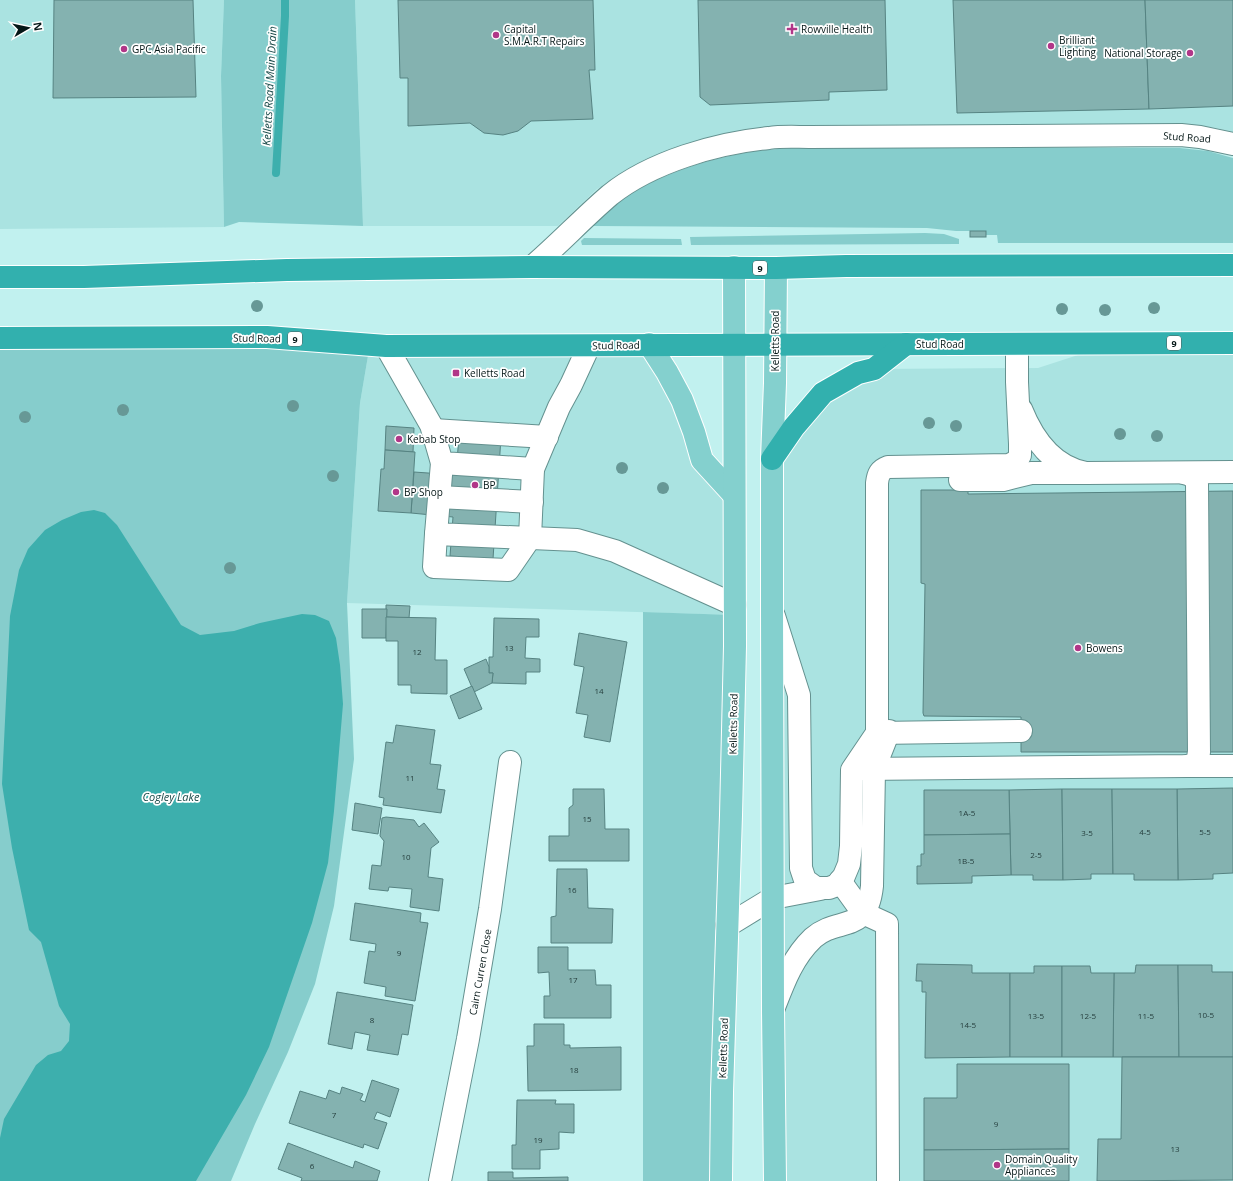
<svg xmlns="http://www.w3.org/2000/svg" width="1233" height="1181" font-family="'Open Sans',sans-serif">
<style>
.built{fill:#aae3e1}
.green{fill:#86cdcc}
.water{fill:#3dafad}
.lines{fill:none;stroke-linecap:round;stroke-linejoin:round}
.stream{stroke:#3dafad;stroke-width:8}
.building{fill:#84b2b0;stroke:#568382}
.minor-casing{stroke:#64918f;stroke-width:24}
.major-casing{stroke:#fff;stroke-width:24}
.highway-casing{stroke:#fff;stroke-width:24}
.minor{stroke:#fff;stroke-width:22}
.major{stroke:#84d0ce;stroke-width:22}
.highway{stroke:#32b0ae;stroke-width:22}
.tree{fill:#679896}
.poi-dot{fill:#b13688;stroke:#fff;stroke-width:1.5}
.labels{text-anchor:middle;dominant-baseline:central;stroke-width:3.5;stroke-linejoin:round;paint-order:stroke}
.number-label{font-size:8px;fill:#253e3d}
.shield{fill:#fff;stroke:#505d5d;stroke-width:1}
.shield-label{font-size:9px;font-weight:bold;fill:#051717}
.poi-label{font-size:10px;fill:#051717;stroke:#fff;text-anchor:start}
.street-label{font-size:10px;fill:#051717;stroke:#fff}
.water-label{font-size:11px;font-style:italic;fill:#174847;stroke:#fff}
</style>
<rect width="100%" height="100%" fill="#c1f1ef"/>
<!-- built -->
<g class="built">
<path d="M0 0H224L221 76 224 227 0 229Z"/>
<path d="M355 0H1233V133L1217 128 1178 124 796 125 754 129 639 164 597 189 558 226H363Z"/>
<path d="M1115 343H1233V1181H775L772 459 794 427 874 369 1038 368Z"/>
<path d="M370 344H649L694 432 734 495V615L347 603 360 403Z"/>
</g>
<!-- green -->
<g class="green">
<path d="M224 0H355L363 226 239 222 224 227 221 76Z"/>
<path d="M799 147 1180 148 1208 151 1233 158V243H998L997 235H986V231H956L927 228 594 226 593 222C602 215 610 208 619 201 659 174 709 158 756 151 770 149 785 149 799 147Z"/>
<path d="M925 233 944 234 959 239V244L691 245 690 237Z"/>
<path d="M584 238 681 239 682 245H582L581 241Z"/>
<path d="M0 338 370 344 360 403 347 603 354 759 334 906 315 984 288 1052 255 1124 231 1181H0Z"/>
<path d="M643 612 734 615 721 1181H643Z"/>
</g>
<!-- water -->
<path class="water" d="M94 510 105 513 117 525 181 625 200 635 234 631 260 623 302 614 315 615 329 621 336 638 340 665 343 704 334 811 328 863 312 923 269 1047 246 1095 196 1181H0V1138L4 1119 36 1065 48 1055 61 1051 69 1041 70 1024 59 1006 41 942 29 930 12 848 2 784 10 616 19 570 28 549 45 530 62 520 81 512Z"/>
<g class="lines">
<!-- stream -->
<path class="stream" d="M276 173 285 16V0"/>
</g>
<!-- building -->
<g class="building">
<path d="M54 0H193L196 97 53 98Z"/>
<path d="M398 0H593L595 70H589L593 119 531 121 518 131 503 135 484 133 470 123 408 126V78H400Z"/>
<path d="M698 0H885L887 90 829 92V100L710 105 700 97Z"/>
<path d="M953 0H1145L1149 109 957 113Z"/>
<path d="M1145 0H1233V106L1149 109Z"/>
<rect x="970" y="231" width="16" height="6"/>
<path d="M386 426 414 428 413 452 385 450Z"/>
<path d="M459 435 501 437 493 559 450 556 453 517 411 513 414 472 456 475Z"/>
<path d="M385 450 415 452 411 513 378 511 381 469H384Z"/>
<path d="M921 490H968V494L1233 491V752H1021V717L924 716 923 713 925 584 921 583Z"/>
<path d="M386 605 410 606 409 618 386 617Z"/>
<path d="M362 609H387L386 638H362Z"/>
<path d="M386 617 436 618 435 660H447V694L411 693V685H398V641H386Z"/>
<path d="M494 618 539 619V637H526L525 658 540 659V672H526V684L492 683 493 673H489V657H493Z"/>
<path d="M579 633 627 642 610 742 584 737 588 715 576 713 584 667 574 665Z"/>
<path d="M486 659 489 667V673H493L492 683 474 692 464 669Z"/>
<path d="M472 686 482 709 459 719 450 696Z"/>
<path d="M396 725 435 730 430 764 441 765 437 789 445 790 441 813 383 805 384 798 379 797 386 742 393 743Z"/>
<path d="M1233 788V873L1213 874V879L1178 880 1177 789Z"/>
<path d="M573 789H604L605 829H629V861H549V836H569V808L573 805Z"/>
<path d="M1062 789 1063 880H1033V875H1011L1009 790Z"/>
<path d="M1062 789H1112L1113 874H1091V879L1063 880Z"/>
<path d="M1112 789H1177L1178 880H1134V874H1113Z"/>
<path d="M924 790H1009L1010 834 924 835Z"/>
<path d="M355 803 382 808 378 834 352 830Z"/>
<path d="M386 817 414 820 419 827 424 823 439 842 431 848 428 877 443 879 439 911 410 907 412 889 389 887 388 891 369 889 372 865 381 866 384 841 380 836 382 818Z"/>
<path d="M1010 834 1011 875 972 876V883L917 884V866H921V854H924V835Z"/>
<path d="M557 869H587L588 908 613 909 612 943H551V917L556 916Z"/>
<path d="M355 903 421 913 420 922 428 923 415 1001 385 996 386 987 364 983 369 951 375 952 376 944 350 940Z"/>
<path d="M538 947H568V970H595L596 985H611V1018H544V996H550L549 972 538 973Z"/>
<path d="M917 964 972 965V973H1010V1057L925 1058 926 992H922V981H916Z"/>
<path d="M1136 965H1178L1179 1057H1113L1114 973H1135Z"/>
<path d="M1178 965H1212V972H1233V1057H1179Z"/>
<path d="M1034 966H1062V1057H1010V973H1034Z"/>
<path d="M1062 966H1090L1091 973H1114L1113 1057H1062Z"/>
<path d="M337 992 413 1005 408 1035 402 1034 398 1055 367 1050 370 1035 355 1032 352 1049 328 1044Z"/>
<path d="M534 1024H564V1045H570V1048L621 1047V1090L528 1091 527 1046H534Z"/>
<path d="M1122 1057H1233V1180L1097 1181 1098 1139H1121Z"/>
<path d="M957 1064H1069V1149L924 1150V1098H957Z"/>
<path d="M372 1080 399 1089 390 1117 377 1112 374 1119 387 1123 378 1149 364 1144 363 1148 289 1123 300 1091 326 1099 329 1090 340 1094 342 1087 363 1094 360 1100 365 1102Z"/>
<path d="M517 1100H556L555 1104H574V1133L559 1132V1149L540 1150V1169H512V1145H516Z"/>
<path d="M288 1143 353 1168 355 1161 380 1171 377 1181H301L302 1178 278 1169Z"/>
<path d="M1069 1149V1181H924V1150Z"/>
<path d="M488 1172H513V1178L568 1177V1181H488Z"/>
</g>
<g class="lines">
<!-- minor casing -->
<g class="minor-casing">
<g id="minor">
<path d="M532 267C559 244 583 218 610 195 651 162 717 143 769 138 782 136 796 137 809 137L1181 135 1200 137 1233 144"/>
<path d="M386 346 431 425 442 463 533 469"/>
<path d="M1021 409C1033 439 1053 467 1086 473L1233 472"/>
<path d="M433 430 547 437"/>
<path d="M442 463 436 534 577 540 615 551 735 605"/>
<path d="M960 480H1003L1031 473H1086"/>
<path d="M439 497 532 502"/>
<path d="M436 534 434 567 508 570 530 538 533 469 559 407 571 385 589 346"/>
<path d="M774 616 799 695 801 868 805 880 816 888H829L837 885 844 876 849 864 851 846 852 770 877 733V483C878 474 880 470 888 467L1009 465 1017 461 1020 455V444L1017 382V344"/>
<path d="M877 733 1021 731"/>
<path d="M1187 766H1233"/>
<path d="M860 769 1187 766 1194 765 1197 763 1199 752 1197 484C1195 477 1192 475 1184 473"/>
<path d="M840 881 863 913 887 924 888 1181"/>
<path d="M727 926 773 898 820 889"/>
<path d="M773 1010C783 984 792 958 813 938 838 916 867 935 872 886L874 769 889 731"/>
<path d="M440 1181 468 1039 490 909 510 762"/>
</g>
</g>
<!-- major casing -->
<g class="major-casing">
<g id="major">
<path d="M649 344 667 372 682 400 694 432 702 460 734 495"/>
<path d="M721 1181 722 1092 731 815 735 646 734 267"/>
<path d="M775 1181 773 1010 772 607V459L775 383 776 268"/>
</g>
</g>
<!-- highway casing -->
<g class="highway-casing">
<g id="highway">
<path d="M0 277H84L287 270 532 267 776 268 846 266 1233 265"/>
<path d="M0 338 267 337 386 346 1233 343"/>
<path d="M772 459 794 427 823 393 858 373 874 369 906 344"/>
</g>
</g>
<!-- minor -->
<use href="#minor" class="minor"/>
<!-- major -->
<use href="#major" class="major"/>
<!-- highway -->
<use href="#highway" class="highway"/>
</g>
<!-- trees -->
<g class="tree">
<circle cx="257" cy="306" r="6"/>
<circle cx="1154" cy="308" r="6"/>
<circle cx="1062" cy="309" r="6"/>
<circle cx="1105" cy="310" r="6"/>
<circle cx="293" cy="406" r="6"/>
<circle cx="123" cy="410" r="6"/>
<circle cx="25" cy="417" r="6"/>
<circle cx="929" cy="423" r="6"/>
<circle cx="956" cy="426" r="6"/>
<circle cx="1120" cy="434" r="6"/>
<circle cx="1157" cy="436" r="6"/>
<circle cx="622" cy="468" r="6"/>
<circle cx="333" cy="476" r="6"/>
<circle cx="663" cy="488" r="6"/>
<circle cx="230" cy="568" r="6"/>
</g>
<!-- markers -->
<g class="poi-dot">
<path d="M790 23h4v4h4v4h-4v4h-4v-4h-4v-4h4z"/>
<circle cx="496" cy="35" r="4"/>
<circle cx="1051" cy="46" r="4"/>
<circle cx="124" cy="49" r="4"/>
<circle cx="1190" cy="53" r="4"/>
<rect x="452" y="369" width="8" height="8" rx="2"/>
<circle cx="399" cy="439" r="4"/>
<circle cx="475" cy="485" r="4"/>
<circle cx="396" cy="492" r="4"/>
<circle cx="1078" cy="648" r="4"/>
<circle cx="997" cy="1165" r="4"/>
</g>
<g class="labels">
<!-- number labels -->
<g class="number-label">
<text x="509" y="647">13</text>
<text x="417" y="651">12</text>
<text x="599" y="690">14</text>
<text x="410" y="777">11</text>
<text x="967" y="812">1A-5</text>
<text x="587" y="818">15</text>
<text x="1145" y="831">4-5</text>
<text x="1205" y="831">5-5</text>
<text x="1087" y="832">3-5</text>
<text x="1036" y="854">2-5</text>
<text x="406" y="856">10</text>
<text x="966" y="860">1B-5</text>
<text x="572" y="889">16</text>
<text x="399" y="952">9</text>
<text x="573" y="979">17</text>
<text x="1206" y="1014">10-5</text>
<text x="1036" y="1015">13-5</text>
<text x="1088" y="1015">12-5</text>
<text x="1146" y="1015">11-5</text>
<text x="372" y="1019">8</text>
<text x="968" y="1024">14-5</text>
<text x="574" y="1069">18</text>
<text x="334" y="1114">7</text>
<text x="996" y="1123">9</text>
<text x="538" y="1139">19</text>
<text x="1175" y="1148">13</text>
<text x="312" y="1165">6</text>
</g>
<!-- shield labels -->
<g class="shield">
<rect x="753" y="261" width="14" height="14" rx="3"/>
<rect x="288" y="332" width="14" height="14" rx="3"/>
<rect x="1167" y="336" width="14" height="14" rx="3"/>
</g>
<g class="shield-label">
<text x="760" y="268">9</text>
<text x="295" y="339">9</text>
<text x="1174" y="343">9</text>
</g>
<!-- poi labels -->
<g class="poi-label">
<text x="504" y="29">Capital<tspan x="504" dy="12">S.M.A.R.T Repairs</tspan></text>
<text x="801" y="29">Rowville Health</text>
<text x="1059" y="40">Brilliant<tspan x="1059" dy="12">Lighting</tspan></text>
<text x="132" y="49">GPC Asia Pacific</text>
<text x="1182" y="53" text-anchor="end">National Storage</text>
<text x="464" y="373">Kelletts Road</text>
<text x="407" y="439">Kebab Stop</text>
<text x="483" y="485">BP</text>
<text x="404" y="492">BP Shop</text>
<text x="1086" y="648">Bowens</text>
<text x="1005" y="1159">Domain Quality<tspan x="1005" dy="12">Appliances</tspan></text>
</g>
<!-- street labels -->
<g class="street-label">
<text transform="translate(1187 137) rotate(4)">Stud Road</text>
<text transform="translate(257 338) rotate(1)">Stud Road</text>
<text transform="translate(775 341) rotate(-90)">Kelletts Road</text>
<text x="940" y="344">Stud Road</text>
<text transform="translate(616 345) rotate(-1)">Stud Road</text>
<text transform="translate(733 724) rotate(-89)">Kelletts Road</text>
<text transform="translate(480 972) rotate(-80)">Cairn Curren Close</text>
<text transform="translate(723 1048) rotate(-88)">Kelletts Road</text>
</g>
<!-- water labels -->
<g class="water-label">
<text transform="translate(269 86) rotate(-87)">Kelletts Road Main Drain</text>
<text x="171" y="796">Cogley Lake</text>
</g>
</g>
<!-- north arrow -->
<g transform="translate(28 28) rotate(81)" stroke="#ffffff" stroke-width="3" paint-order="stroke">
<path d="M0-3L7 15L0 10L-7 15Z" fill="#051717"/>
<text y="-6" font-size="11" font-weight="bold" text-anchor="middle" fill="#051717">N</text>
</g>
</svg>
